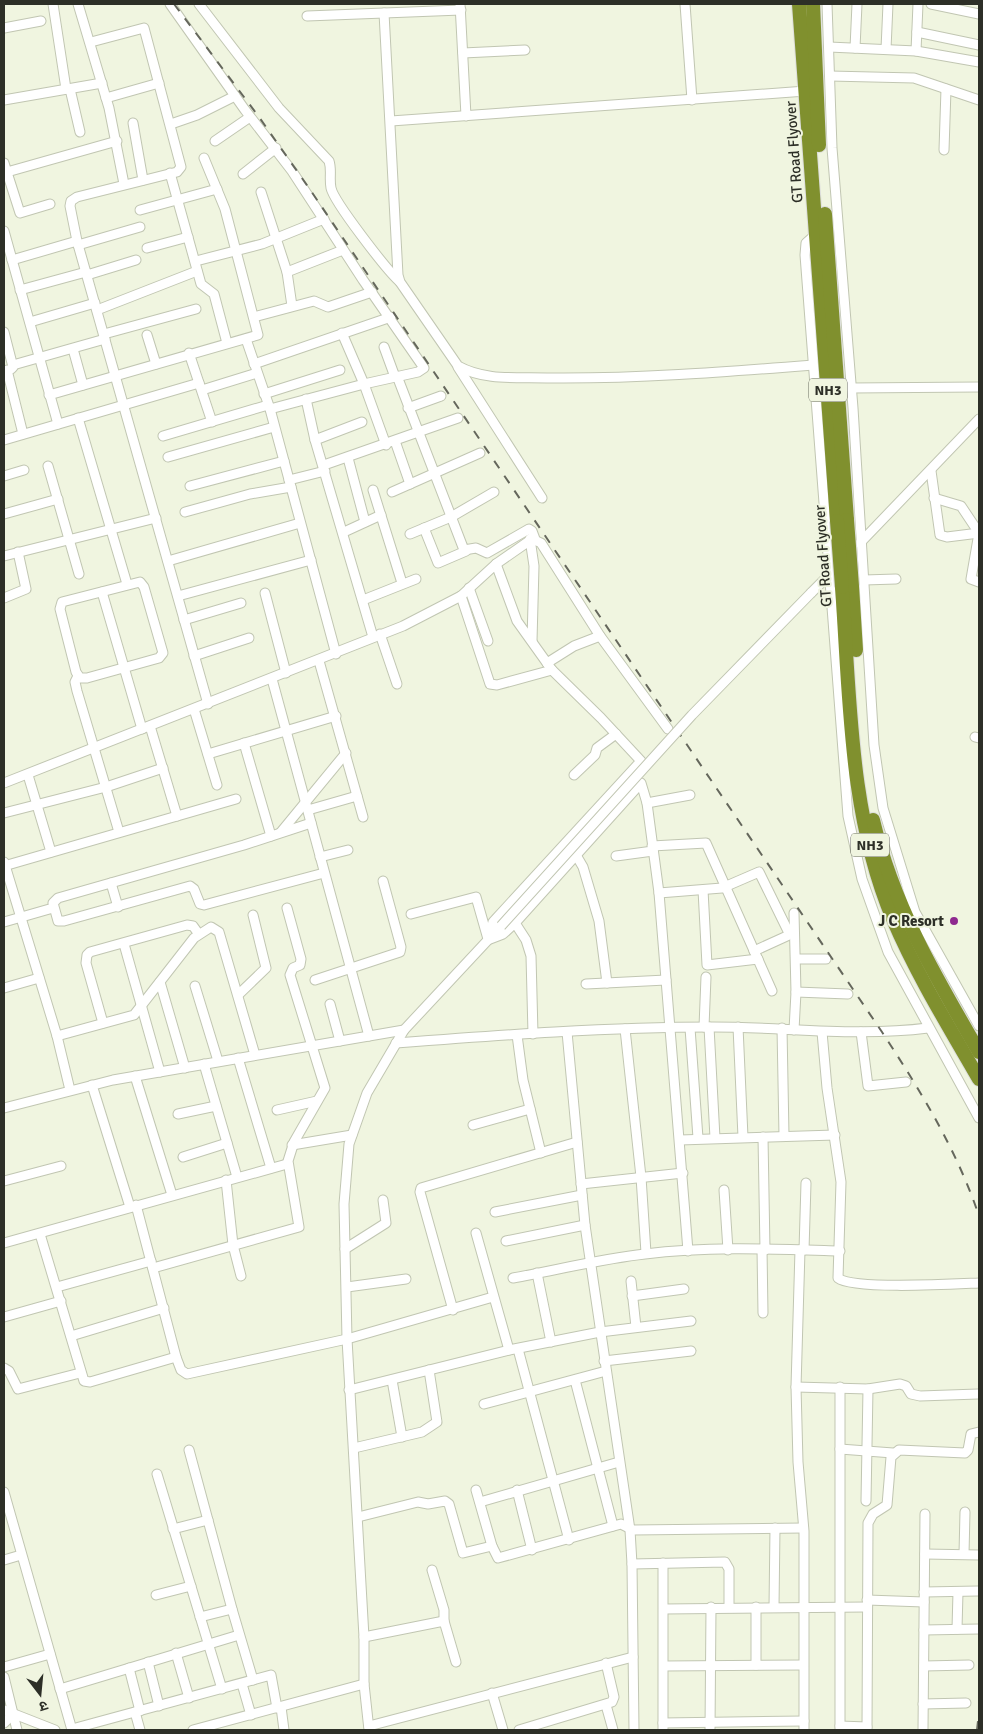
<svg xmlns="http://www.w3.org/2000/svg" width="983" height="1734" font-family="Signika,'Noto Sans Devanagari',sans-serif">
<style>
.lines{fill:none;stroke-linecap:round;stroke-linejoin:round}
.minor-casing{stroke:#c1c6b2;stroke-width:11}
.highway-casing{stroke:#dddedc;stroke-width:16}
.minor{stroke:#fff;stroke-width:9}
.highway{stroke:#80902e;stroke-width:14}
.rail{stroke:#65675c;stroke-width:2;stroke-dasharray:9 9;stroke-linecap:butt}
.minor-bridge-casing{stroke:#c1c6b2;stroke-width:11;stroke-linecap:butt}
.highway-bridge-casing{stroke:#dddedc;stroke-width:16;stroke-linecap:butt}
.minor-bridge{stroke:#fff;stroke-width:9}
.highway-bridge{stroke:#80902e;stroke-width:14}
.poi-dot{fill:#8e298f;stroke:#f0f5e0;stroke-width:2}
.labels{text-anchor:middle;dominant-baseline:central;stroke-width:4;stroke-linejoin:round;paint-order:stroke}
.shield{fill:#f0f5e0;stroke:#686a5e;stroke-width:1}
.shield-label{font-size:14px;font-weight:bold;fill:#2d2f27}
.street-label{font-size:15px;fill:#2d2f27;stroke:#f0f5e0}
.poi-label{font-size:15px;font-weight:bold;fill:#2d2f27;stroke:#f0f5e0;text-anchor:end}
</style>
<rect width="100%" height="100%" fill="#f0f5e0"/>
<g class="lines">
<!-- minor casing -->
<g class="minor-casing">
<g id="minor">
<path d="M53 4 66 89"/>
<path d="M78 4 109 108 124 184"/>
<path d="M170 4 245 110 292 171 363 280 424 368 418 372 364 384 270 409"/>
<path d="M199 4 279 108 329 161C332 170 329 178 331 188 334 202 386 269 399 281"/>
<path d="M460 4 466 116"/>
<path d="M685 4 692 100"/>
<path d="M827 4 832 148 853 408 874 745 883 808 915 912 979 1026"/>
<path d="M931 4 979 14"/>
<path d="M384 13 398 275 400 282 458 366C485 381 516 377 547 378 636 379 724 372 813 365"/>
<path d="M307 16 461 10"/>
<path d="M4 28 41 21"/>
<path d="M917 32 979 45"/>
<path d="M91 42 144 28 181 167 177 172 77 197 71 201 70 206 77 241 208 704"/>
<path d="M829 47 916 51 979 62"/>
<path d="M855 48 857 4"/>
<path d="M886 49 888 4"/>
<path d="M916 51 918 4"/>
<path d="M463 53 525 50"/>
<path d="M830 76 914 78 979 100"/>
<path d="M70 89 80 132"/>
<path d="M106 98 159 83"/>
<path d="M4 100 102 83"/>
<path d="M391 121 806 91"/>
<path d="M133 123 143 180"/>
<path d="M171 124 197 115 235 96"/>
<path d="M215 141 250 117"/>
<path d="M944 150 946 89"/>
<path d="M4 163 20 213 50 204"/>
<path d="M7 172 117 141"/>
<path d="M170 173 201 284 214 294 227 343"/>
<path d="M243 174 276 148"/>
<path d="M261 192 287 272 292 306"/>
<path d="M140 210 217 189"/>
<path d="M4 231 58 424"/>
<path d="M816 234 806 243 805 255 848 816 862 879 888 952 979 1118"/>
<path d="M78 245 140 227"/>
<path d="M147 248 188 237"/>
<path d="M12 260 77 241"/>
<path d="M196 261 262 244 324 219"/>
<path d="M287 272 343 250"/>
<path d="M87 275 136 260"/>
<path d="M20 290 86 272"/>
<path d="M97 310 197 271"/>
<path d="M254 317 314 301 328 307 372 292"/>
<path d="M30 322 95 303"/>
<path d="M4 332 13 367 11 369"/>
<path d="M342 333 364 384 386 445"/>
<path d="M104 334 196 309"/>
<path d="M147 335 156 364"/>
<path d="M246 339 270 409 336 654"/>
<path d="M384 347 395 377"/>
<path d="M73 349 83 385"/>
<path d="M189 353 212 422"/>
<path d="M254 364 391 317"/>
<path d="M13 365 105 339"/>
<path d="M458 367 542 498"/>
<path d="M7 370 23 434"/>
<path d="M397 376 464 550 476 548 487 553 529 529 532 531 535 539"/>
<path d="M851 388 979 387"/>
<path d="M202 390 257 373"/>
<path d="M264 394 340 370"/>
<path d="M49 395 258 335 225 209 204 158"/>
<path d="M306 399 315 440 373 637"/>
<path d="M408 408 441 396"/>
<path d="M78 418 127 584"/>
<path d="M163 436 268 405"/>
<path d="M4 440 199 383"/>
<path d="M315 440 362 422"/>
<path d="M395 441 410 484"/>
<path d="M168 457 274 427"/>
<path d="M348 458 365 522"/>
<path d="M324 465 458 418"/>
<path d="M48 466 79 574"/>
<path d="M931 471 940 535 947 537 979 533"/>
<path d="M4 476 24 470"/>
<path d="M289 480 325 471"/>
<path d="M190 486 284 461"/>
<path d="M373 490 402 583"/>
<path d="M392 492 480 453"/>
<path d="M934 498 961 506 979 533 971 579 979 582"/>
<path d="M185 512 250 494 291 487"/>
<path d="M4 514 58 499"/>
<path d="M424 528 438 563 466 551"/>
<path d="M344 532 381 515"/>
<path d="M410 534 451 517 494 492"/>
<path d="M530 539 534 566 532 641"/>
<path d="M860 543 979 419"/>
<path d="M4 556 156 518"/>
<path d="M168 561 300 523"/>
<path d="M864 580 896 579"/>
<path d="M140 582 144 587 163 653 159 658 87 678H80L76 672 60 609 62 602Z"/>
<path d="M469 588 488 641"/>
<path d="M102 592 142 729"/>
<path d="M265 593 286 673"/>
<path d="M811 593 830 574"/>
<path d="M178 596 311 560"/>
<path d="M461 596 490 684 497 685 552 670"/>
<path d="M4 598 26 589 18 552"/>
<path d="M363 600 416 579"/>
<path d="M184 620 241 603"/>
<path d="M380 634 397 684"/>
<path d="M194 656 249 638"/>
<path d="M319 661 363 817"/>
<path d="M547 663 574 646 600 636"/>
<path d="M78 676 75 682 77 691 119 832"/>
<path d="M272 679 369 1036"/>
<path d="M194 709 217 785"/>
<path d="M150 726 177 816"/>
<path d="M975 737 979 738"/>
<path d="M244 743 271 836"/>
<path d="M208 754 336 716"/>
<path d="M28 775 51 852"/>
<path d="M574 775 595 755 597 748 616 734"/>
<path d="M4 783 403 626 461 596 496 564 532 539 541 543 600 636 668 729"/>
<path d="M647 803 690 795"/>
<path d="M308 810 357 796"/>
<path d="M4 813 106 787 163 768"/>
<path d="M311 823 244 845 58 898 53 903 58 921H64L190 886 194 889 200 904 204 905 324 873"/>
<path d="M281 832 346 753"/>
<path d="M652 846 706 843 772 991"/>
<path d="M576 855 583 867 599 921 607 983"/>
<path d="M616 856 653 851"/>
<path d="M320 857 348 850"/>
<path d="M4 862 57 1036 70 1090"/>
<path d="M4 866 236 799"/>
<path d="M111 883 118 907"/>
<path d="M703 890 707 965 758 959"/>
<path d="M659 893 722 888 759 872 789 933 787 936 754 951"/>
<path d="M794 913 796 992 794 1030"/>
<path d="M411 914 476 897 488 939"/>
<path d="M4 922 53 908"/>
<path d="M515 923 526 940 531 956 533 1034"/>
<path d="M489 937 493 922 641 761 601 718 552 670 517 621 496 564"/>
<path d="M490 939 503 934 515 923 641 783 647 803 659 893 688 1251"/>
<path d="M124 944 160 1072"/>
<path d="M796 959H826"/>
<path d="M315 980 400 952 401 947 383 881"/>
<path d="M160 982 185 1068"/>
<path d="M586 984 666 980"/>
<path d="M195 986 218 1061"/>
<path d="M4 988 39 978"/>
<path d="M796 992 848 994"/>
<path d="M238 995 266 968 253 915"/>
<path d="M330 1004 340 1041"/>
<path d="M103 1023 86 963 87 955 90 952 187 925 193 926 198 933"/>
<path d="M704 1027 706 977"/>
<path d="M709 1027 715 1138"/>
<path d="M738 1027 743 1137"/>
<path d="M690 1028 698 1138"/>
<path d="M782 1028 784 1136"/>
<path d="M625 1029 641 1177 646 1253"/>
<path d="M567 1032 585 1225 630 1530 632 1564 634 1730"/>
<path d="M822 1032 827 1088 841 1182 838 1278C853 1290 955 1284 979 1283"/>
<path d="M861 1032 868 1086 906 1082"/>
<path d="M517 1035 523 1080 541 1153"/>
<path d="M57 1036 134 1015 194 938 211 927 219 932 255 1055"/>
<path d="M396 1043C502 1035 608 1027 713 1027 785 1027 857 1037 928 1028"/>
<path d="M238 1058 271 1168"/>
<path d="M204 1064 237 1177"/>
<path d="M135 1076 172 1195"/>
<path d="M92 1085 130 1207"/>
<path d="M4 1108 113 1080 404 1030"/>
<path d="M277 1110 317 1101"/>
<path d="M178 1114 216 1106"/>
<path d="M473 1125 530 1109"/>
<path d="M763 1137 765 1250"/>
<path d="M680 1140 835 1135"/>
<path d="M292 1145 352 1135"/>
<path d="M183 1157 227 1143"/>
<path d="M226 1180 233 1245 241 1276"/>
<path d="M4 1181 61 1166"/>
<path d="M581 1184 683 1173"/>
<path d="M724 1190 728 1250"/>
<path d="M136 1205 176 1357 181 1370 187 1374 347 1339 493 1297"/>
<path d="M495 1212 582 1195"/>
<path d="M476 1233 509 1350"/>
<path d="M40 1234 84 1381 90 1382 176 1357"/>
<path d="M506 1241 585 1225"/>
<path d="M4 1243 287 1164"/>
<path d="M345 1249 386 1223 383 1200"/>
<path d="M762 1249 763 1313"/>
<path d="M800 1250 796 1387 798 1462 804 1531V1730"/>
<path d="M804 1250 806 1183"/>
<path d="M153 1268 299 1227 288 1161 294 1142 325 1088 290 975 293 968 300 965 301 959 287 908"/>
<path d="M537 1273 551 1342"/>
<path d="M513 1278C557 1270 600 1259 645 1254 709 1246 775 1249 840 1251"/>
<path d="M631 1281 636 1327"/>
<path d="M57 1287 151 1261"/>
<path d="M347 1287 406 1279"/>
<path d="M632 1296 684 1289"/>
<path d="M453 1310 420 1192 421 1188 577 1142"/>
<path d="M4 1317 61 1301"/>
<path d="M71 1336 164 1308"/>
<path d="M518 1349 569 1540"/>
<path d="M604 1361 691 1351"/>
<path d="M4 1368 9 1371 18 1389 80 1373"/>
<path d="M392 1380 402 1437"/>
<path d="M575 1380 613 1526"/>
<path d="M796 1387 868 1389 900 1384 906 1386 911 1394 920 1396 978 1394"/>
<path d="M840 1387V1730"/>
<path d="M349 1390 509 1350 600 1332 691 1321"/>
<path d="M484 1404 606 1371"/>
<path d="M354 1448 422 1432 437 1422 429 1370"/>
<path d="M840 1449 893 1453"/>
<path d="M189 1450 232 1609 253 1680"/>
<path d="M157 1474 222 1689"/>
<path d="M476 1490 492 1546 498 1558 621 1524 633 1530 803 1528"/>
<path d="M517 1490 532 1550"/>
<path d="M4 1492 72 1730"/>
<path d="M866 1501 868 1389"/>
<path d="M480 1502 619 1462"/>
<path d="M358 1517 418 1502 428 1504 445 1501 449 1504 463 1553 492 1546"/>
<path d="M173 1529 208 1520"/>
<path d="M925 1554 979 1555"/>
<path d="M964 1554 965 1512"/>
<path d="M4 1560 21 1555"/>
<path d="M663 1563V1730"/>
<path d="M632 1564 725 1562 729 1569V1607"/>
<path d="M432 1570 444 1610V1621"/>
<path d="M924 1592 978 1591"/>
<path d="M156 1595 191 1586"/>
<path d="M867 1600 924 1602"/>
<path d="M774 1607 775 1528"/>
<path d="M664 1609 866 1607"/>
<path d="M200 1617 232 1609"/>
<path d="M957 1629 958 1592"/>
<path d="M924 1630 979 1629"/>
<path d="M364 1637 444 1621 456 1662"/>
<path d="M176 1653 189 1698"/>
<path d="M148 1662 159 1706"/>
<path d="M756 1665V1607"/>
<path d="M664 1666 803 1665"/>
<path d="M924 1666 969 1665"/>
<path d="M4 1667 50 1654"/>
<path d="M129 1668 140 1711"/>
<path d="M4 1677 17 1730"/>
<path d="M242 1684 251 1715"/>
<path d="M60 1689 239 1635"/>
<path d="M492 1693 503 1730"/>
<path d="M923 1704 966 1703"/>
<path d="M606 1705 613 1730"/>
<path d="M281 1707 284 1730"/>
<path d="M4 1710 55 1730"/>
<path d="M135 1712 140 1730"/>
<path d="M4 1723 13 1714"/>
<path d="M663 1723 804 1721"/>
<path d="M369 1726 633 1657"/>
<path d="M840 1726 867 1727"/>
<path d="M72 1729 271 1675 277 1708"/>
<path d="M193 1730 364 1684"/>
<path d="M369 1730 364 1684V1637L347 1339 344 1204 349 1144 367 1093 404 1030 501 926"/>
<path d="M519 1730 612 1702 614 1697 606 1663"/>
<path d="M710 1730 711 1607"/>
<path d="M867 1730 868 1523 873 1514 887 1505 891 1457 899 1450 965 1453 968 1450 971 1434 979 1432"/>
<path d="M923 1730 925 1514"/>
</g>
</g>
<!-- highway casing -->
<g class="highway-casing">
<g id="highway">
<path d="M799 4 837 521"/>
<path d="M813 4 819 145"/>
<path d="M825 214 847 520"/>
<path d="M852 586 856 650"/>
<path d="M842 587C850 698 849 815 893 919 917 975 949 1027 979 1079"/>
<path d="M873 820C893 905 936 978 979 1052"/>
</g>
</g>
<!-- minor -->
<use href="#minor" class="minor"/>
<!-- highway -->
<use href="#highway" class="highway"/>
<!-- rail -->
<g class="rail">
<path d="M174 4 259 117 311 191 882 1032C920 1090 957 1150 979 1216"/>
<path d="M977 1730 979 1712"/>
</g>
<!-- minor-bridge casing -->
<g class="minor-bridge-casing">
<path id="minor-bridge" d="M501 926 692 715 811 593"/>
</g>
<!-- highway-bridge casing -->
<g class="highway-bridge-casing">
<g id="highway-bridge">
<path d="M847 520 852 586"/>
<path d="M837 521 842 587"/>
</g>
</g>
<!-- minor-bridge -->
<use href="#minor-bridge" class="minor-bridge"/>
<!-- highway-bridge -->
<use href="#highway-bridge" class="highway-bridge"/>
</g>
<!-- markers -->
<circle class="poi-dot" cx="954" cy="921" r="5"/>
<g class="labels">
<!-- shield labels -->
<g class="shield">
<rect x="809" y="378.5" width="38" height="23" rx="4"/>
<rect x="851" y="833.5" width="38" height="23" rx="4"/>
</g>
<g class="shield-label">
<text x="828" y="390">NH3</text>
<text x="870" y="845">NH3</text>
</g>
<!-- street labels -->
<g class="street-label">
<text transform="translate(794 152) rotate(-94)">GT Road Flyover</text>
<text transform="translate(823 556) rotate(-94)">GT Road Flyover</text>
</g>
<!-- poi labels -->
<g class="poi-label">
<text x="944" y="921">J C Resort</text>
</g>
</g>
<!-- border -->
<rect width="983" height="1734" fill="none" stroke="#2d2f27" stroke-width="10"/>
<!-- north arrow -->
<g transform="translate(40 1694) rotate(164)" stroke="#f0f5e0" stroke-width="4" paint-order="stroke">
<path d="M0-4L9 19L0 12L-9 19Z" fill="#2d2f27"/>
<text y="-8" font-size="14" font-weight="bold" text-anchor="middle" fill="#2d2f27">उ</text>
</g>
</svg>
